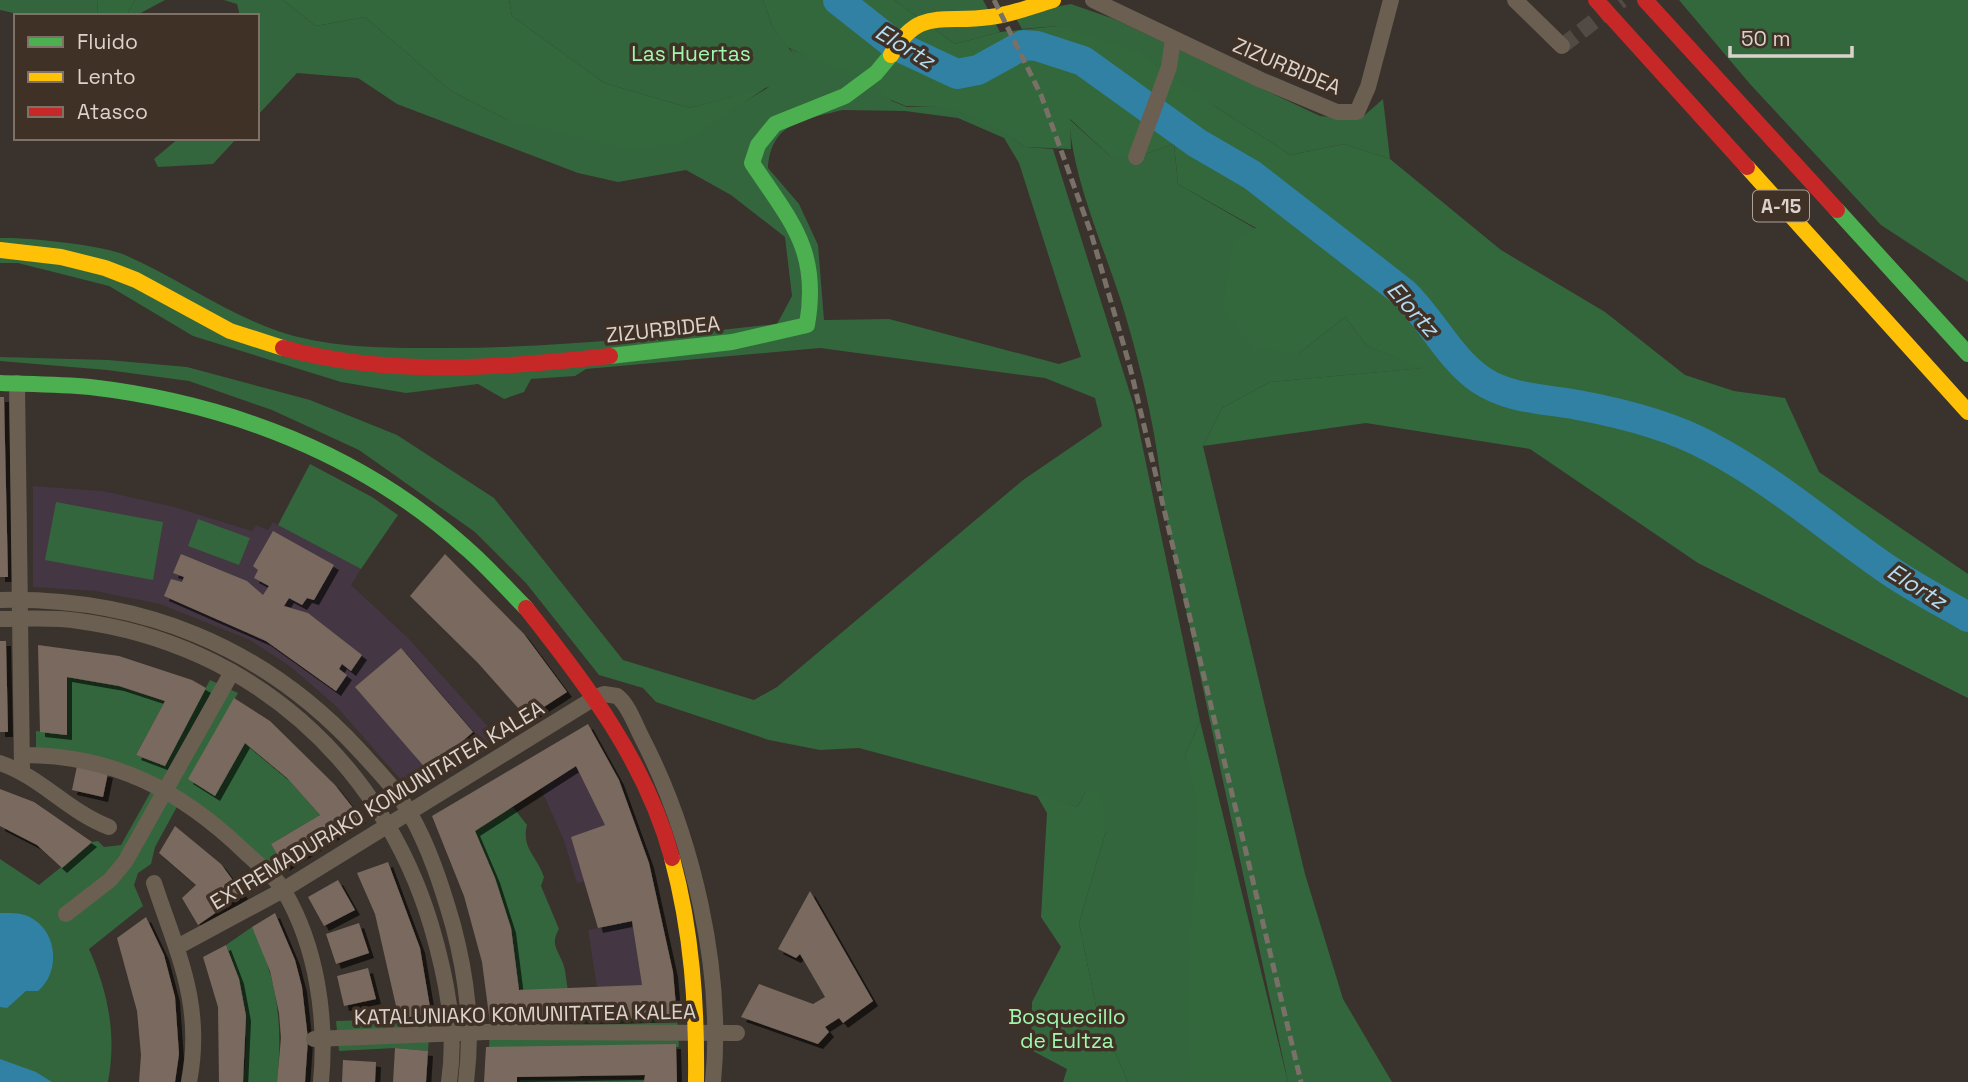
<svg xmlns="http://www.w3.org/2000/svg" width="1968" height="1082" font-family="'Space Grotesk',sans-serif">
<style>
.education{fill:#443642}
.green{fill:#33663c;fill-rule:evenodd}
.forest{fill:#33683c}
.water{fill:#3081a4}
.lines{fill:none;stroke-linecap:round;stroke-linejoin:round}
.river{stroke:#3081a4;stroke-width:30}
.building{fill:#7a695e;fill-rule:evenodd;filter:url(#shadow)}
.street-tunnel{stroke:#524a44;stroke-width:16;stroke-dasharray:16 8;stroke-linecap:butt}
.street{stroke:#6a5f51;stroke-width:16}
.fast{stroke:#4caf50;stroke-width:16}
.slow{stroke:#ffc107;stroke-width:16}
.jam{stroke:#c62828;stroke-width:16}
.rail{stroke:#797067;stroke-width:5;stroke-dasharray:10 5;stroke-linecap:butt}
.labels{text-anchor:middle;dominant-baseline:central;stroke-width:7;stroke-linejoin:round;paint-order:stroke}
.shield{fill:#403126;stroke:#aca29a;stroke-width:2}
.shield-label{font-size:19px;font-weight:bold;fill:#dbd2cb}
.park-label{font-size:21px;fill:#a0f8ae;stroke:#403126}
.street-label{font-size:21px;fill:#dbd2cb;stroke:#403126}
.water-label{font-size:23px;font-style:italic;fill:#b3dcf2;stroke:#403126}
</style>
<defs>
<filter id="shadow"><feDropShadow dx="5" dy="5" stdDeviation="0" flood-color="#0009"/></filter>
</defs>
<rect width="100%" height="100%" fill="#3a322c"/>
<!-- education -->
<g class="education">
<path d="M33 486 103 491 174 507 252 531 256 525 268 530 273 522 361 569 351 585 408 638 501 741 414 795 337 707 291 667 250 640 160 604 95 591 33 587Z"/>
<path d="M576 766 605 824 633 815 649 863 661 915 632 921 642 985 597 988 588 930 598 928 584 882 577 883 563 838 541 789Z"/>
</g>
<!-- green -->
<g class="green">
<path d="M0 0H98L97 16H27L0 10Z"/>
<path d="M135 0H165L137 15 126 16Z"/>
<path d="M224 0H283L316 26 365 17 451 91 508 120 725 113 769 87 690 108 604 83 512 16 509 0H763L773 27 793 54 790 49 868 79 892 101 907 107 944 106 984 120 1026 147 1053 149 1134 406 1200 721 1185 756 1198 795 1192 1082H1128L1097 1011 1079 923 1106 831 1086 791 1077 807 859 748 820 750 769 740 656 702 643 688 599 675 526 583 475 532 359 450 272 410 189 381 107 370 0 361V357L108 360 187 367 310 400 397 435 494 498 623 660 754 700 777 687 1023 480 1102 426 1095 398 1045 378 820 348 586 369 575 376 531 379 524 392 504 399 478 384 406 393 341 382 193 336 109 286 18 263H0V238C25 237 104 245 125 255 180 279 229 316 287 334 335 348 385 348 434 348 549 349 663 336 777 324L792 296 785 237 731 195 686 170 618 182 578 173 397 104 358 78 297 73 257 116V16H240L237 4ZM842 110 905 111 958 118 1004 138 1019 163 1081 357 1059 364 889 319 824 320 818 245 799 204 768 168C771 122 804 120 842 110Z"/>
<path d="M894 0H983L1000 32 955 44Z"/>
<path d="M1071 4 1114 19 1320 116 1359 120 1383 99 1390 159 1344 144 1291 155 1214 106 1058 26 1022 29 1014 15Z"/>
<path d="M1069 119 1111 157H1136L1174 144 1178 184 1256 229 1299 353 1345 317 1367 346 1425 368 1270 382 1222 408 1203 446 1305 874 1343 999 1392 1082H1288L1164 508C1158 441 1144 378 1125 314 1106 250 1074 186 1069 119Z"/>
<path d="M179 138H237L213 164 158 167 154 159Z"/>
<path d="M310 464 372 497 398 515 361 569 278 525Z"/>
<path d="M56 502 163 522 153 580 45 560Z"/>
<path d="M198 519 250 538 239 565 188 546Z"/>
<path d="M67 677 119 686 165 701 136 755 164 765 210 680 238 693 189 779 245 743 287 778 320 815 271 844 284 866 263 883 234 849 179 803 155 847 151 864 138 873 134 885 143 906 89 949C108 992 117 1035 108 1082H0V859L39 885 92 842 98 841 104 847 121 845 154 786 36 755V731L67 734Z"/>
<path d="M513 807 527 825C521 848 537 856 544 877L541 886 559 929C551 943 556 947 562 961 566 969 566 981 568 990H519C511 929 499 887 475 831Z"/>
<path d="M252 927C278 980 283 1024 277 1082H243C249 1034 246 990 226 945Z"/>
<path d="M431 1013 428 1051 395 1048 339 1051 336 1021 399 1019Z"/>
<path d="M677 1017 679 1047 489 1050 490 1023Z"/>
<path d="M647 1079V1082H520V1080Z"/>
</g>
<!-- forest -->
<g class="forest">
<path d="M98 0H135L126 16H97Z"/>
<path d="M283 0H509L512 16 604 83 690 108 767 87 681 144 625 149 508 120 451 91 365 17 316 26Z"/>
<path d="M763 0H894L955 44 1000 32 1058 26 1138 52 1214 106 1291 155 1344 144 1390 159 1501 250 1605 312 1685 375 1734 391 1785 398 1819 472 1968 574V698L1698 563 1530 449 1366 423 1203 446 1222 408 1270 382 1423 368 1367 346 1345 317 1299 353 1253 348 1222 309 1233 242 1256 228 1178 184 1174 144 1136 157H1111L1070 119 1071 149 1026 147 984 121 945 107 906 106 886 98 868 79 817 61 787 47 773 27Z"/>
<path d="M1679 0H1968V282L1881 225 1750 84Z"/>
<path d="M1200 721 1288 1082H1190L1186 1013 1197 826 1196 795 1185 756Z"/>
<path d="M1086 791 1102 794 1106 831 1079 923 1097 1011 1128 1082H1063L1067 1069 1031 1050 1032 1002 1061 947 1041 917 1047 813 1036 794 1077 807Z"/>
</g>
<!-- water -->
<g class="water">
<path d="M0 913C11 913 23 912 33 919 58 934 60 973 38 991H26L7 1008 0 1007Z"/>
<path d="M0 1059 36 1072 52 1082H0Z"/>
</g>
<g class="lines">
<!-- river -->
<path class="river" d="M838 0 895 45 957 74 978 70 1023 45 1037 46 1083 61 1197 143 1252 175 1404 293C1432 320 1449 358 1481 380 1509 399 1546 399 1578 405 1621 413 1672 426 1710 447 1775 481 1830 530 1890 571 1915 588 1942 602 1968 617"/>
</g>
<!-- building -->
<g class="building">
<path d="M0 397H4L8 577H0Z"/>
<path d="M273 531 334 565 314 600 307 598 302 605 289 598 284 606 308 613 362 655 351 671 342 664 339 669 347 675 336 691 266 641 164 596 171 579 182 582 184 577 173 573 181 554 247 581 263 595 269 586 254 578 258 570 253 566Z"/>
<path d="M445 554 524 634 567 692 527 718 478 663 410 596Z"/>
<path d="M0 641H6L8 732H0Z"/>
<path d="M38 645 119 656 192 680 206 688 165 766 136 755 165 701 119 686 67 677V735L40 732Z"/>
<path d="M401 648 473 732 428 771 355 687Z"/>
<path d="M234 698 270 721 335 785 361 818 284 866 271 844 320 815 287 778 245 743 215 796 188 779Z"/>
<path d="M588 724 619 780 649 863 673 972 677 1017 490 1023 482 962 464 896 432 816ZM576 766 605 825 571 837 598 928 632 921 642 985 519 990 511 928 495 878 475 831Z"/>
<path d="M77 766 108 773 103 797 72 790Z"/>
<path d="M0 789 34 802 92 842 62 868 37 845 0 826Z"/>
<path d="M175 826 221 864 243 894 198 925 182 898 196 885 159 853Z"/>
<path d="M388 862 420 948 431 1013 399 1019 375 914 357 873Z"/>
<path d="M338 880 355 910 324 926 308 897Z"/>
<path d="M810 891 873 1001 843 1023 839 1018 825 1027 829 1032 818 1044 741 1017 759 984 813 1004 825 997 800 954 796 958 778 949Z"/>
<path d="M275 913 295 960 302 987 308 1039 305 1082H277L281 1038 279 1013 270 971 252 927Z"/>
<path d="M146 917 164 955 175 997 179 1054 175 1082H139L141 1055 137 1011 117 938Z"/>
<path d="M359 923 369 953 336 964 326 934Z"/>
<path d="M226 945 239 979 246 1016 243 1082H219L218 1007 203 957Z"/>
<path d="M368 968 376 999 344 1006 337 976Z"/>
<path d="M676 1044 677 1082H644L645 1075 517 1077V1082H484L486 1047Z"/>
<path d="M395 1048 428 1051 426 1082H393Z"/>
<path d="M343 1060 376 1062 375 1082H342Z"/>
</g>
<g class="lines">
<!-- street-tunnel -->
<path class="street-tunnel" d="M1562 46 1622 0"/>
<!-- street -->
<g class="street">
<path d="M1093 0 1261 80 1337 112H1357L1368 87 1391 0"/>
<path d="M1515 0 1562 46"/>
<path d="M1136 157 1169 67 1173 39"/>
<path d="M17 383 22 770"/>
<path d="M0 600C141 597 263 646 359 750 377 770 396 789 409 812 429 846 442 887 453 925 467 978 473 1028 466 1082"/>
<path d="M0 619C26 619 53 617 79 621 250 644 382 762 431 925 446 976 457 1029 449 1082"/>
<path d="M23 755C114 755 182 791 246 853 259 865 275 876 284 891 317 947 327 1018 321 1082"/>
<path d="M0 763C41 777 69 812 109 827"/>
<path d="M154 883C177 953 204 1004 189 1082"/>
<path d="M66 914 110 880 125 862 232 672"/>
<path d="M179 946 283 890 596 697 604 694 617 696C629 705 635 725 642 738 693 837 724 971 713 1082"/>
<path d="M314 1039 487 1032 737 1033"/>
</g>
<!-- fast -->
<g class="fast">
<path d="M1837 210 1968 354"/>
<path d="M610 356 732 342 807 325C820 250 791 222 752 163L758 145 775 124 845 96 876 73 891 55"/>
<path d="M0 383C30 384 61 384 90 387 228 403 362 454 466 548 487 566 506 588 526 608"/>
</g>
<!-- slow -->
<g class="slow">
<path d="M891 55C919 6 943 24 990 17 1011 15 1032 6 1053 0"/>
<path d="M1747 167 1968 412"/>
<path d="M0 250 61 257 105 268 136 280 230 331 283 348"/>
<path d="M672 858C692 932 697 1006 696 1082"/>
</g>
<!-- jam -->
<g class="jam">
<path d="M1596 0 1747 167"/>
<path d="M1645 0 1837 210"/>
<path d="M283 348C388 377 503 368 610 356"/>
<path d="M526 608C587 685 646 762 672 858"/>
</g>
<!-- rail -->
<path class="rail" d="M994 0 1041 95 1091 233 1130 367 1301 1082"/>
</g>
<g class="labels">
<!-- shield labels -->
<rect class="shield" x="1753" y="190.5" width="56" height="31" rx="5"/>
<g class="shield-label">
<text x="1781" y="206">A-15</text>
</g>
<!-- park labels -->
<g class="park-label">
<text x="691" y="53">Las Huertas</text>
<text x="1067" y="1016">Bosquecillo<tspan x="1067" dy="24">de Eultza</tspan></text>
</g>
<!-- street labels -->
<g class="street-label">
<text transform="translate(1287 66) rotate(23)">ZIZURBIDEA</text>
<text transform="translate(663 329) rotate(-6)">ZIZURBIDEA</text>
<text transform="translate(377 805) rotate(-31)">EXTREMADURAKO KOMUNITATEA KALEA</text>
<text transform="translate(525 1014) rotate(-1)">KATALUNIAKO KOMUNITATEA KALEA</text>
</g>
<!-- water labels -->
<g class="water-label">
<text transform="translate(905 46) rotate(31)">Elortz</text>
<text transform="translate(1413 309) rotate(48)">Elortz</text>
<text transform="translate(1917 586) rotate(32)">Elortz</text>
</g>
</g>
<!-- legend -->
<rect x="14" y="14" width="245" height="126" fill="#403126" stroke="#7e7168" stroke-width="2"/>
<rect x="28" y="37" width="35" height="10" fill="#4caf50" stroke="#7e7168" stroke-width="2"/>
<text x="77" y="49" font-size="21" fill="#dbd2cb">Fluido</text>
<rect x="28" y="72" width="35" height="10" fill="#ffc107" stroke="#7e7168" stroke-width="2"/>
<text x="77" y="84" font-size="21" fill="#dbd2cb">Lento</text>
<rect x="28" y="107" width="35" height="10" fill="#c62828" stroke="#7e7168" stroke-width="2"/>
<text x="77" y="119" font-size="21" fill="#dbd2cb">Atasco</text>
<!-- scale -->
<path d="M1730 46v10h122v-10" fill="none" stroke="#dbd2cb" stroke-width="3.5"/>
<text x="1741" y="46" font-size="21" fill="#dbd2cb" stroke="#403126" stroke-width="5" paint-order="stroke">50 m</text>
</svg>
